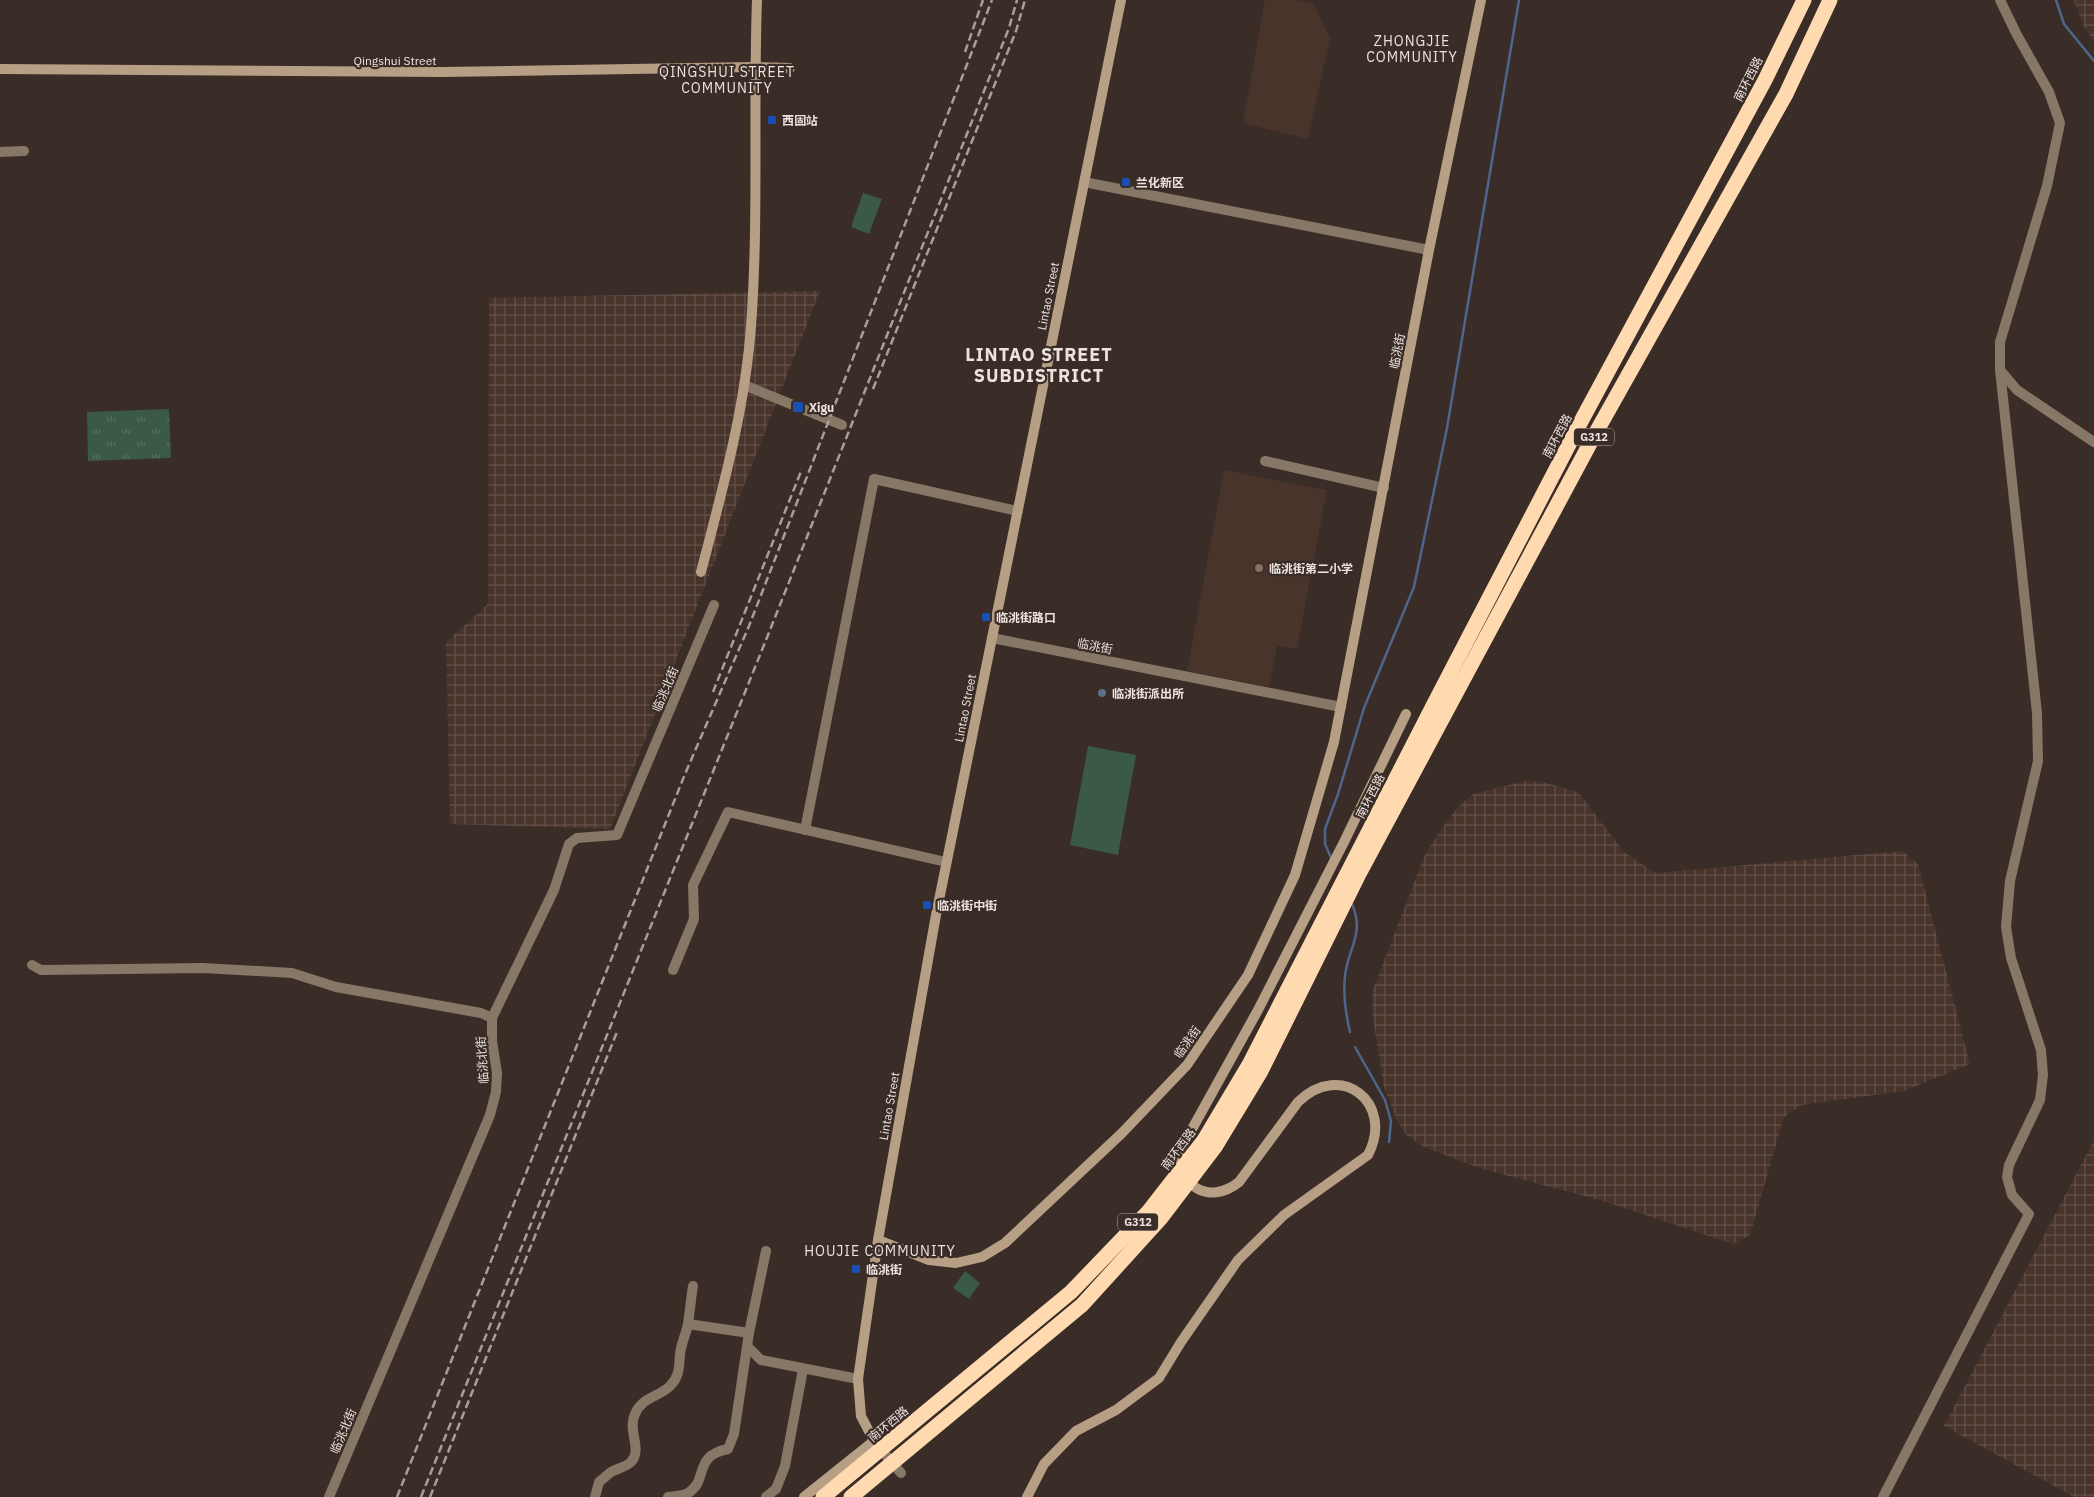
<svg xmlns="http://www.w3.org/2000/svg" width="2094" height="1497" font-family="'IBM Plex Sans','Noto Sans SC',sans-serif">
<style>
.built{fill:#48342b}
.industrial{fill:url(#industrial-grid)}
.grass{fill:url(#grass-tufts)}
.garden{fill:#3a5947}
.lines{fill:none;stroke-linecap:round;stroke-linejoin:round}
.stream{stroke:#4e668c;stroke-width:2.5}
.street{stroke:#867767;stroke-width:10}
.secondary{stroke:#b79f85;stroke-width:10}
.highway{stroke:#ffdab1;stroke-width:15}
.rail{stroke:#aa9e99;stroke-width:2.5;stroke-dasharray:8 4;stroke-linecap:butt}
.transit-dot{fill:#1a4fb4;stroke:#3a2c26;stroke-width:2}
.education-dot{fill:#8d6e63;stroke:#3a2c26;stroke-width:2}
.service-dot{fill:#5c6f8a;stroke:#3a2c26;stroke-width:2}
.labels{text-anchor:middle;dominant-baseline:central;stroke-width:4.5;stroke-linejoin:round;paint-order:stroke}
.shield{fill:#3a2c26;stroke:#b7aba7;stroke-width:1}
.shield-label{font-size:11px;font-weight:bold;fill:#ece2de}
.street-label{font-size:12px;fill:#ece2de;stroke:#3a2c26}
.poi-label{font-size:12px;font-weight:bold;fill:#ece2de;stroke:#3a2c26;text-anchor:start}
.neighbourhood-label{font-size:14px;letter-spacing:1px;fill:#ece2de;stroke:#3a2c26}
.district-label{font-size:18px;font-weight:bold;letter-spacing:1px;fill:#ece2de;stroke:#3a2c26}
</style>
<defs>
<pattern id="industrial-grid" width="8" height="8" patternUnits="userSpaceOnUse" patternTransform="scale(1.25)"><rect width="8" height="8" fill="#48342b"/><path d="M0 4h8M4 0v8" fill="none" stroke="#635149"/></pattern>
<pattern id="grass-tufts" width="24" height="20" patternUnits="userSpaceOnUse" patternTransform="scale(1.25)"><rect width="24" height="20" fill="#3a5947"/><path d="M3 7l-1-3M5 7V3M7 7l1-3M15 17l-1-3M17 17v-4M19 17l1-3" fill="none" stroke="#577161"/></pattern>
</defs>
<rect width="100%" height="100%" fill="#3a2c26"/>
<!-- built -->
<g class="built">
<path d="M1265 0H1297L1313 3 1330 38 1308 139 1243 123Z"/>
<path d="M1224 470 1327 490 1297 649 1277 646 1269 687 1187 671Z"/>
</g>
<!-- industrial -->
<g class="industrial">
<path d="M2074 0H2094V41L2083 25Z"/>
<path d="M820 291 610 829 450 824 446 642 488 604 489 298Z"/>
<path d="M1525 781 1543 782 1578 792 1625 853 1656 873 1902 851 1918 864 1970 1064 1904 1091 1802 1105 1784 1117 1750 1235 1733 1244 1603 1201 1479 1168 1424 1147 1407 1136 1397 1120 1384 1087 1372 1012V992L1426 852 1447 821 1459 806 1473 794Z"/>
<path d="M2094 1140V1497H2074L1944 1426Z"/>
</g>
<!-- grass -->
<path class="grass" d="M169 409 171 458 88 461 87 412Z"/>
<!-- garden -->
<g class="garden">
<path d="M863 193 882 199 869 234 851 227Z"/>
<path d="M1088 746 1136 755 1118 855 1070 845Z"/>
<path d="M965 1271 980 1283 969 1299 953 1288Z"/>
</g>
<g class="lines">
<!-- stream -->
<g class="stream">
<path d="M2056 0 2064 24 2094 61"/>
<path d="M1332 860 1325 844V829L1338 794 1364 708 1414 587 1447 428 1519 0"/>
<path d="M1350 1032C1346 1015 1343 994 1345 976 1348 948 1365 934 1352 904"/>
<path d="M1355 1047 1385 1100 1391 1121 1389 1142"/>
</g>
<!-- street -->
<g class="street">
<path d="M2000 0 2017 35 2049 92 2060 123 2047 186 2000 342V370L2017 390 2094 442"/>
<path d="M0 152 24 151"/>
<path d="M1084 182 1429 250"/>
<path d="M744 385 842 425"/>
<path d="M1265 461 1384 488"/>
<path d="M992 638 1341 707"/>
<path d="M805 830 874 479 1018 511"/>
<path d="M32 965 41 970 203 968 292 973 336 987 481 1013 492 1018"/>
<path d="M673 970 694 919 693 885 728 812 946 862"/>
<path d="M688 1324 749 1333"/>
<path d="M748 1347 761 1360 858 1379"/>
<path d="M878 1446 901 1473"/>
<path d="M329 1497 490 1115 496 1092 497 1073 492 1041V1018L554 890 569 844 577 838 617 835 714 605"/>
<path d="M595 1497 599 1482C603 1479 607 1475 611 1472 618 1468 626 1467 631 1462 643 1449 627 1431 635 1414 642 1397 659 1397 670 1386 680 1376 679 1366 680 1354 681 1344 686 1334 688 1324 690 1311 691 1298 693 1286"/>
<path d="M668 1497C675 1496 682 1496 688 1493 709 1481 692 1456 728 1449L734 1434 749 1333 766 1251"/>
<path d="M766 1497 776 1489 785 1466 803 1369"/>
<path d="M1883 1497 2029 1214 2012 1195 2007 1177 2009 1165 2040 1100 2043 1075 2041 1050 2011 958 2006 927 2010 881 2038 761 2037 713 2000 370"/>
</g>
<!-- secondary -->
<g class="secondary">
<path d="M0 69 443 72 754 67 790 68"/>
<path d="M701 572C722 491 745 410 751 326 759 218 753 109 757 0"/>
<path d="M878 1240 929 1260 956 1263 982 1257 1005 1243 1121 1134 1187 1065 1248 975 1295 875 1334 742 1429 250 1481 0"/>
<path d="M804 1497 874 1441 861 1416 858 1379 878 1240 936 915 1121 0"/>
<path d="M1027 1497 1044 1464 1076 1431 1116 1410 1159 1378 1181 1342 1238 1260 1284 1215 1368 1155C1395 1103 1341 1060 1298 1102L1239 1182C1209 1206 1176 1186 1181 1149L1258 1010 1344 842 1406 714"/>
</g>
<!-- highway -->
<g class="highway">
<path d="M823 1497 1071 1292 1148 1212 1204 1140 1250 1063 1433 706 1578 427 1765 80 1804 0"/>
<path d="M851 1497 1082 1305 1161 1218 1215 1147 1261 1071 1359 874 1594 436 1786 94 1830 0"/>
</g>
<!-- rail -->
<g class="rail">
<path d="M965 52 983 0"/>
<path d="M873 389 1016 31 1025 0"/>
<path d="M713 692 802 469"/>
<path d="M397 1497 685 774 749 626 992 0"/>
<path d="M421 1497 768 635 1009 28 1017 0"/>
<path d="M430 1497 617 1032"/>
</g>
</g>
<!-- markers -->
<g class="transit-dot">
<rect x="767" y="115" width="10" height="10" rx="2.5"/>
<rect x="1121" y="177" width="10" height="10" rx="2.5"/>
<rect x="792" y="401" width="12" height="12" rx="2.5"/>
<rect x="981" y="612" width="10" height="10" rx="2.5"/>
<rect x="922" y="900" width="10" height="10" rx="2.5"/>
<rect x="851" y="1264" width="10" height="10" rx="2.5"/>
</g>
<circle class="education-dot" cx="1259" cy="568" r="5"/>
<circle class="service-dot" cx="1102" cy="693" r="5"/>
<g class="labels">
<!-- shield labels -->
<g class="shield">
<rect x="1574" y="428.5" width="40" height="17" rx="4"/>
<rect x="1118" y="1213.5" width="40" height="17" rx="4"/>
</g>
<g class="shield-label">
<text x="1594" y="437">G312</text>
<text x="1138" y="1222">G312</text>
</g>
<!-- street labels -->
<g class="street-label">
<text x="395" y="60">Qingshui Street</text>
<text transform="translate(1748 79) rotate(-63)">南环西路</text>
<text transform="translate(1048 296) rotate(-79)">Lintao Street</text>
<text transform="translate(1397 351) rotate(-79)">临洮街</text>
<text transform="translate(1557 436) rotate(-62)">南环西路</text>
<text transform="translate(1095 646) rotate(11)">临洮街</text>
<text transform="translate(665 689) rotate(-67)">临洮北街</text>
<text transform="translate(965 708) rotate(-79)">Lintao Street</text>
<text transform="translate(1370 796) rotate(-63)">南环西路</text>
<text transform="translate(1187 1042) rotate(-55)">临洮街</text>
<text transform="translate(482 1060) rotate(-94)">临洮北街</text>
<text transform="translate(889 1106) rotate(-80)">Lintao Street</text>
<text transform="translate(1178 1149) rotate(-53)">南环西路</text>
<text transform="translate(888 1424) rotate(-40)">南环西路</text>
<text transform="translate(343 1431) rotate(-67)">临洮北街</text>
</g>
<!-- poi labels -->
<g class="poi-label">
<text x="782" y="120">西固站</text>
<text x="1136" y="182">兰化新区</text>
<text x="809" y="407">Xigu</text>
<text x="1269" y="568">临洮街第二小学</text>
<text x="996" y="617">临洮街路口</text>
<text x="1112" y="693">临洮街派出所</text>
<text x="937" y="905">临洮街中街</text>
<text x="866" y="1269">临洮街</text>
</g>
<!-- neighbourhood labels -->
<g class="neighbourhood-label">
<text x="1412" y="41">ZHONGJIE<tspan x="1412" dy="16">COMMUNITY</tspan></text>
<text x="727" y="72">QINGSHUI STREET<tspan x="727" dy="16">COMMUNITY</tspan></text>
<text x="880" y="1251">HOUJIE COMMUNITY</text>
</g>
<!-- district labels -->
<g class="district-label">
<text x="1039" y="354">LINTAO STREET<tspan x="1039" dy="21">SUBDISTRICT</tspan></text>
</g>
</g>
</svg>
